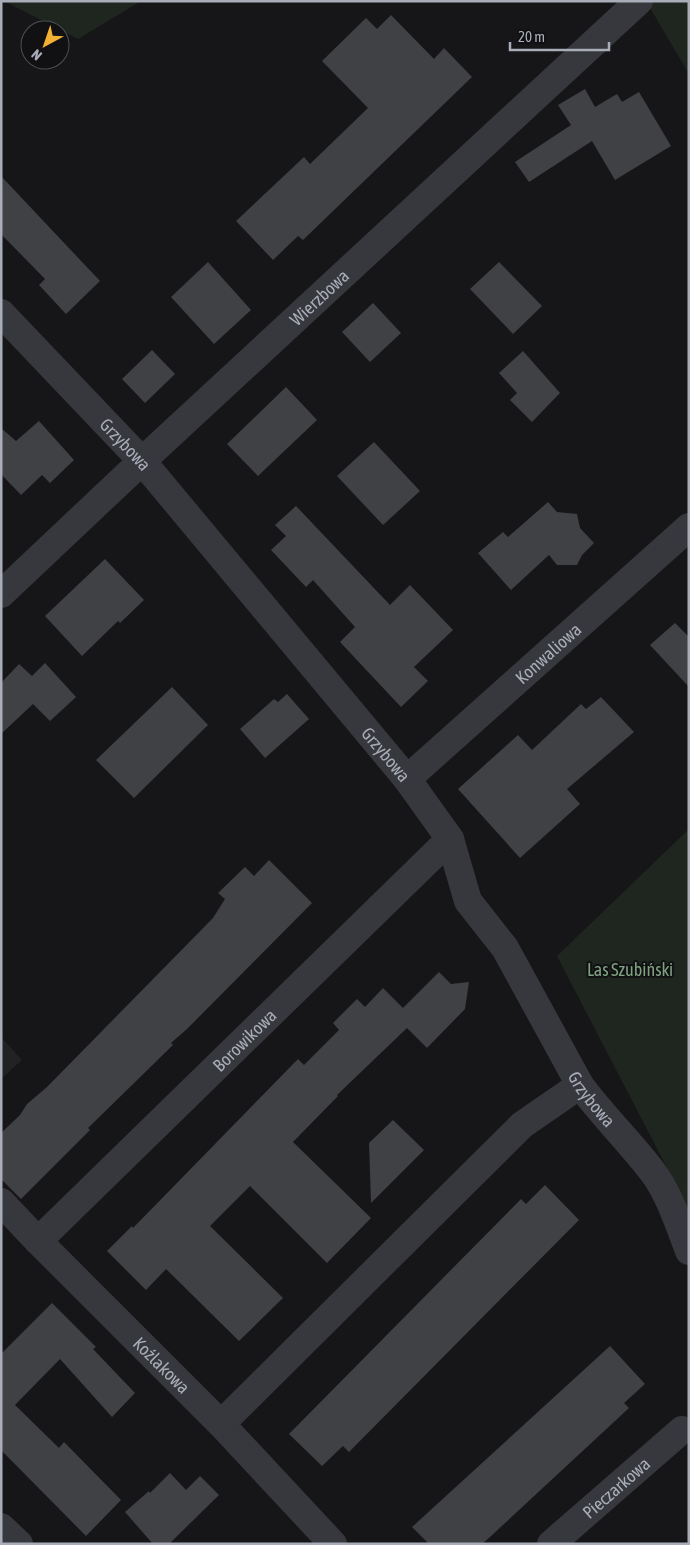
<svg xmlns="http://www.w3.org/2000/svg" width="690" height="1545" font-family="'Asap Condensed',sans-serif">
<style>
.built{fill:#222225}
.green{fill:#1e261f}
.building{fill:#404145}
.lines{fill:none;stroke-linecap:round;stroke-linejoin:round}
.minor{stroke:#37383d;stroke-width:28}
.labels{text-anchor:middle;dominant-baseline:central;stroke-width:4;stroke-linejoin:round;paint-order:stroke}
.street-label{font-size:18px;fill:#a8adb8;stroke:#111113}
.park-label{font-size:18px;fill:#7fa381;stroke:#111113}
</style>
<rect width="100%" height="100%" fill="#161618"/>
<!-- built -->
<path class="built" d="M1 1037 22 1060 1 1079Z"/>
<!-- green -->
<g class="green">
<path d="M4 1H141L78 39Z"/>
<path d="M646 1H689V74Z"/>
<path d="M689 829V1215L678 1189 557 956Z"/>
</g>
<!-- building -->
<g class="building">
<path d="M391 15 434 59 444 48 472 77 303 240 298 236 273 260 236 221 304 157 310 164 368 108 322 61 366 18 377 29Z"/>
<path d="M585 89 595 107 617 94 622 102 639 92 671 146 615 180 592 141 529 182 515 162 571 125 558 105Z"/>
<path d="M1 176 100 281 66 314 39 285 45 279 1 234Z"/>
<path d="M208 262 251 310 214 344 171 297Z"/>
<path d="M499 262 542 306 513 334 470 289Z"/>
<path d="M373 303 401 333 370 362 342 332Z"/>
<path d="M152 350 175 374 145 403 122 379Z"/>
<path d="M523 351 560 393 532 422 510 400 517 393 499 373Z"/>
<path d="M286 387 317 420 258 476 227 444Z"/>
<path d="M39 421 74 460 50 483 42 475 21 495 1 474V428L16 441Z"/>
<path d="M374 442 420 491 383 525 337 476Z"/>
<path d="M548 502 557 512 577 514 580 528 594 543 582 555 577 565H557L549 555 511 590 478 553 503 532 508 537Z"/>
<path d="M296 506 390 605 410 585 453 630 414 667 428 681 401 707 340 642 355 627 313 580 306 587 271 550 286 536 275 525Z"/>
<path d="M105 559 144 600 120 623 118 621 82 656 45 616Z"/>
<path d="M675 623 689 637V687L650 645Z"/>
<path d="M45 663 76 697 50 721 33 704 1 734V683L19 664 32 676Z"/>
<path d="M172 687 208 725 134 798 96 760Z"/>
<path d="M287 694 309 719 265 758 240 729 274 699 278 702Z"/>
<path d="M601 697 634 732 567 789 580 804 520 858 458 789 518 735 532 750 581 704 586 709Z"/>
<path d="M269 860 312 903 187 1029 171 1043 173 1045 88 1128 90 1130 21 1199 1 1179V1133L20 1115 27 1104 47 1087 213 918 225 899 218 893 245 867 254 876Z"/>
<path d="M439 972 451 984 469 982 465 1009 427 1048 407 1028 337 1095 338 1096 293 1142 371 1218 327 1263 250 1186 210 1226 283 1298 239 1341 166 1269 146 1290 107 1251 132 1226 133 1228 298 1059 304 1065 339 1030 333 1023 357 999 365 1007 383 988 403 1008Z"/>
<path d="M393 1120 424 1150 371 1203 369 1143Z"/>
<path d="M545 1185 579 1220 349 1452 343 1446 322 1466 289 1434 521 1199 526 1204Z"/>
<path d="M52 1303 96 1347 93 1349 135 1393 112 1417 60 1359 15 1405 59 1448 64 1442 121 1500 86 1536 1 1450V1354Z"/>
<path d="M610 1346 645 1384 624 1403 629 1408 490 1537 482 1544H429L412 1527Z"/>
<path d="M170 1473 186 1490 200 1476 219 1495 169 1544H153L125 1512 149 1491 150 1493Z"/>
</g>
<g class="lines">
<!-- minor -->
<g class="minor">
<path id="s1" d="M1 313 142 461 407 779 450 839 468 901 505 948 580 1085C602 1115 629 1141 652 1171 669 1193 679 1225 689 1251"/>
<path id="s2" d="M1 594 142 461 639 1"/>
<path id="s3" d="M407 779 689 527"/>
<path id="s4" d="M1 1202 38 1241 221 1424 333 1544"/>
<path id="s5" d="M38 1241 450 839"/>
<path d="M221 1424 522 1125 580 1085"/>
<path d="M1 1527 19 1544"/>
<path id="s6" d="M551 1544 682 1430"/>
</g>
</g>
<g class="labels">
<!-- street labels -->
<g class="street-label">
<text stroke="none"><textPath href="#s2" startOffset="435">Wierzbowa</textPath></text>
<text stroke="none"><textPath href="#s1" startOffset="181">Grzybowa</textPath></text>
<text stroke="none"><textPath href="#s3" startOffset="189">Konwaliowa</textPath></text>
<text stroke="none"><textPath href="#s1" startOffset="586">Grzybowa</textPath></text>
<text stroke="none"><textPath href="#s5" startOffset="288">Borowikowa</textPath></text>
<text stroke="none"><textPath href="#s1" startOffset="991">Grzybowa</textPath></text>
<text stroke="none"><textPath href="#s4" startOffset="229">Koźlakowa</textPath></text>
<text stroke="none"><textPath href="#s6" startOffset="86">Pieczarkowa</textPath></text>
</g>
<!-- park labels -->
<g class="park-label">
<text x="630" y="969">Las Szubiński</text>
</g>
</g>
<!-- border -->
<rect width="690" height="1545" fill="none" stroke="#a8adb8" stroke-width="5"/>
<!-- north arrow -->
<g transform="translate(45 45) rotate(220)"><circle r="24" fill="#111113" stroke="#4d4f55"/>
<path d="M0-4L9 19L0 12L-9 19Z" fill="#f2b134"/>
<text y="-8" font-size="14" font-weight="bold" text-anchor="middle" fill="#a8adb8">N</text>
</g>
<!-- scale -->
<path d="M510 42v8h99v-8" fill="none" stroke="#a8adb8" stroke-width="2.5"/>
<text x="518" y="42" font-size="15" fill="#a8adb8" stroke="#111113" stroke-width="4" paint-order="stroke">20 m</text>
</svg>
